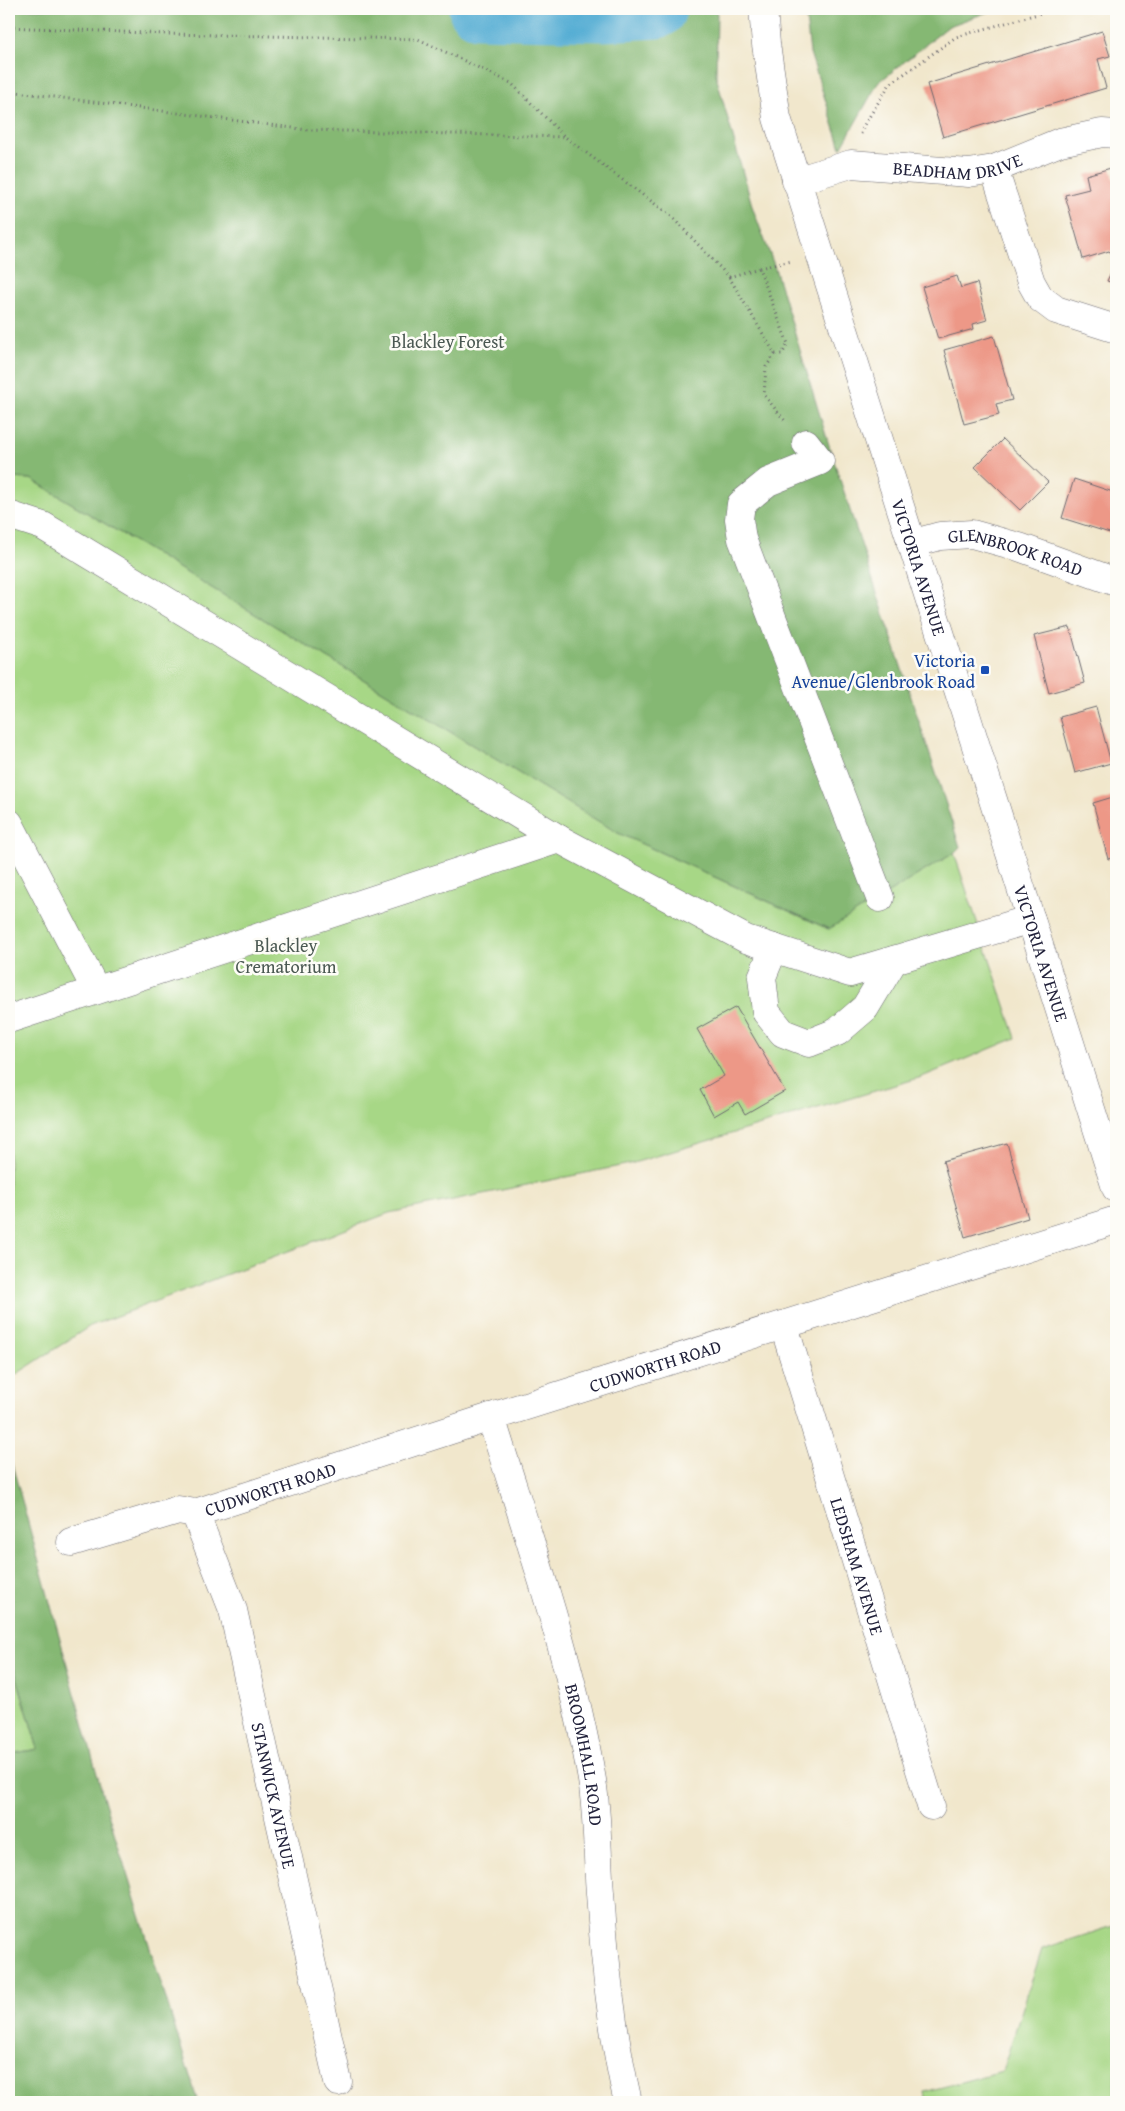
<svg xmlns="http://www.w3.org/2000/svg" width="1125" height="2111" font-family="'Gentium Book Plus',serif">
<style>
.green{fill:#a7d786;stroke:#647c60}
.forest{fill:#85b873;stroke:#546d57}
.lines{fill:none;stroke-linecap:round;stroke-linejoin:round}
.river{stroke:#57aed4;stroke-width:59}
.building{fill:#ed9887}
.minor-casing{stroke:#6a676e;stroke-width:29}
.major-casing{stroke:#6a676e;stroke-width:29}
.path{stroke:#6a676e;stroke-width:3;stroke-dasharray:1 4;stroke-linecap:butt}
.minor{stroke:#fff;stroke-width:28}
.major{stroke:#fff;stroke-width:28}
.transit-dot{fill:#1a4fb4;stroke:#fdfcf7;stroke-width:2}
.labels{text-anchor:middle;dominant-baseline:central;stroke-width:5;stroke-linejoin:round;paint-order:stroke}
.street-label{font-size:18px;fill:#22223b;stroke:#fdfcf7}
.park-label{font-size:18px;fill:#4a5852;stroke:#fdfcf7}
.transit-label{font-size:18px;fill:#164399;stroke:#fdfcf7;text-anchor:end}
</style>
<rect width="100%" height="100%" fill="#fdfcf7"/>
<filter id="ink" filterUnits="userSpaceOnUse"><feTurbulence type="fractalNoise" baseFrequency=".02" numOctaves="2"/><feDisplacementMap in="SourceGraphic" scale="10" xChannelSelector="R" yChannelSelector="G"/><feConvolveMatrix kernelMatrix="1 2 1 2 8 2 1 2 1" color-interpolation-filters="sRGB"/></filter>
<filter id="wash" filterUnits="userSpaceOnUse"><feTurbulence type="fractalNoise" baseFrequency=".0096" numOctaves="4" result="noise"/><feDisplacementMap in="SourceGraphic" scale="20" xChannelSelector="R" yChannelSelector="G"/><feGaussianBlur stdDeviation="1.12" result="paint"/><feColorMatrix in="noise" values="0 0 0 0 0 0 0 0 0 0 0 0 0 0 0 0 0 1.4 0 .05"/><feComposite in="paint" operator="in"/></filter>
<g filter="url(#wash)">
<rect width="100%" height="100%" fill="#f1e7cc"/>
<!-- green -->
<g class="green">
<path d="M9 478 31 479 618 833 828 929 954 853 1016 1038 922 1077 630 1164 389 1213 90 1326 9 1379Z"/>
<path d="M9 1651 38 1749 9 1754Z"/>
<path d="M1116 1925V2102H926L924 2092 1002 2071 1042 1949Z"/>
</g>
<!-- forest -->
<g class="forest">
<path d="M9 9H717L716 76 753 209 774 265 832 455 960 847 954 853 829 929 618 833 31 479 9 478Z"/>
<path d="M805 9H996L949 26 878 83 841 148 810 53Z"/>
<path d="M9 1453 105 1803 198 2102H9V1754L38 1749 9 1651Z"/>
</g>
<g class="lines">
<!-- river -->
<path class="river" d="M478 9 602 12 657 9"/>
</g>
<g id="blocks">
<!-- building -->
<g class="building">
<path d="M1102 31 1110 56 1098 59 1106 88 943 137 927 84Z"/>
<path d="M1111 168 1116 185V258L1109 251 1083 259 1065 195 1089 189 1086 175Z"/>
<path d="M1116 261V284L1107 281Z"/>
<path d="M957 276 961 288 977 283 987 320 973 324 974 329 938 339 922 287Z"/>
<path d="M994 336 1012 400 996 404 999 415 964 424 944 350Z"/>
<path d="M1003 439 1048 482 1020 510 975 467Z"/>
<path d="M1074 479 1116 493V535L1062 518Z"/>
<path d="M1070 627 1085 683 1049 693 1034 636Z"/>
<path d="M1096 707 1111 763 1075 773 1060 717Z"/>
<path d="M1116 796V857L1108 859 1093 803Z"/>
<path d="M736 1007 785 1091 745 1114 738 1102 714 1116 700 1090 724 1076 697 1029Z"/>
<path d="M1007 1143 1028 1218 965 1237 943 1161Z"/>
</g>
</g>
</g>
<g filter="url(#ink)">
<use href="#blocks" fill-opacity="0" stroke="#6a676e" stroke-width="1"/>
<g class="lines">
<!-- minor casing -->
<g class="minor-casing">
<g id="minor">
<path d="M994 169 1031 282 1040 298 1056 310 1116 329"/>
<path id="s1" d="M796 181 851 164 969 173 994 169 1060 142 1102 133 1116 134"/>
<path d="M806 443 820 461 768 482 741 504 739 519 742 539 880 898"/>
<path d="M9 515 43 526 559 839 746 939 850 973 1031 919"/>
<path id="s2" d="M911 544 940 536 972 534 1019 547 1116 582"/>
<path d="M9 823 96 990"/>
<path d="M774 948 762 977 766 1012 783 1033 809 1043 837 1032 865 1008 894 960"/>
<path d="M9 1019 559 839"/>
<path id="s3" d="M784 1326 931 1806"/>
<path id="s4" d="M491 1417C528 1537 571 1657 592 1780 598 1817 597 1856 600 1893 605 1964 612 2034 628 2102"/>
<path id="s5" d="M195 1513 233 1610 338 2082"/>
<path id="s6" d="M71 1542 178 1510 195 1513 491 1417 1116 1220"/>
</g>
</g>
<!-- major casing -->
<g class="major-casing">
<g id="major">
<path id="s7" d="M763 9 766 44 777 118 1116 1188"/>
</g>
</g>
<!-- path -->
<g class="path">
<path d="M9 27 167 34 418 39 511 83 565 137"/>
<path d="M9 91 308 130 565 137 671 216 729 277 775 354H782L788 344 759 268 792 261"/>
<path d="M861 134 864 125 890 84 956 37 1055 9"/>
<path d="M729 277 759 268"/>
<path d="M775 354 766 367 764 395 786 422"/>
</g>
<!-- minor -->
<use href="#minor" class="minor"/>
<!-- major -->
<use href="#major" class="major"/>
</g>
</g>
<!-- markers -->
<rect class="transit-dot" x="980" y="665" width="10" height="10" rx="2.5"/>
<g class="labels">
<!-- street labels -->
<g class="street-label">
<text stroke="none"><textPath href="#s1" startOffset="165">BEADHAM DRIVE</textPath></text>
<text stroke="none"><textPath href="#s2" startOffset="108">GLENBROOK ROAD</textPath></text>
<text stroke="none"><textPath href="#s7" startOffset="581">VICTORIA AVENUE</textPath></text>
<text stroke="none"><textPath href="#s7" startOffset="986">VICTORIA AVENUE</textPath></text>
<text stroke="none"><textPath href="#s6" startOffset="612">CUDWORTH ROAD</textPath></text>
<text stroke="none"><textPath href="#s6" startOffset="208">CUDWORTH ROAD</textPath></text>
<text stroke="none"><textPath href="#s3" startOffset="251">LEDSHAM AVENUE</textPath></text>
<text stroke="none"><textPath href="#s4" startOffset="351">BROOMHALL ROAD</textPath></text>
<text stroke="none"><textPath href="#s5" startOffset="294">STANWICK AVENUE</textPath></text>
</g>
<!-- park labels -->
<g class="park-label">
<text x="448" y="341">Blackley Forest</text>
<text x="286" y="945">Blackley<tspan x="286" dy="21">Crematorium</tspan></text>
</g>
<!-- transit labels -->
<g class="transit-label">
<text x="975" y="660">Victoria<tspan x="975" dy="21">Avenue/Glenbrook Road</tspan></text>
</g>
</g>
<!-- margin -->
<rect width="1125" height="2111" fill="none" stroke="#fdfcf7" stroke-width="30"/>
</svg>
